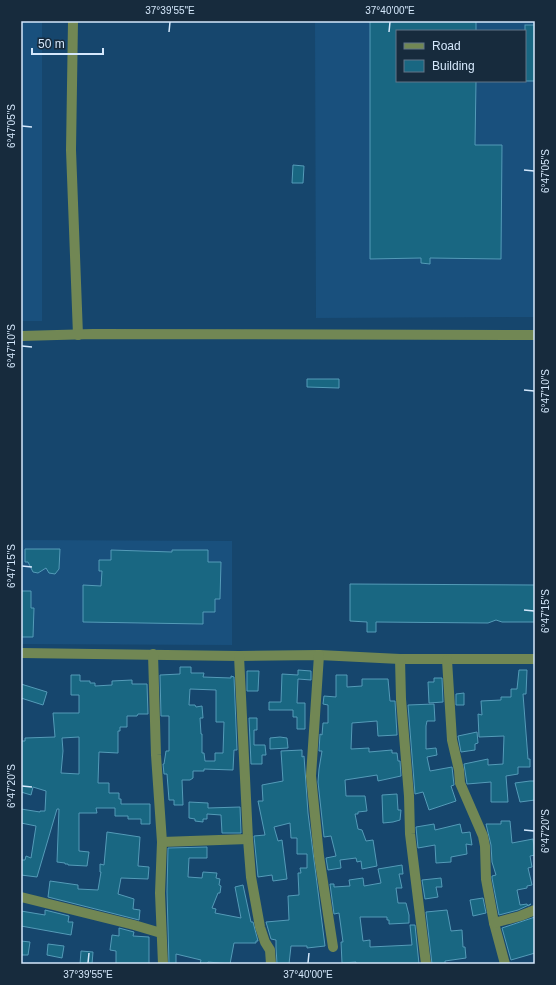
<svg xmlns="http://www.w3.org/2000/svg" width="556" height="985" font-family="Helvetica,sans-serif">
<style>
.built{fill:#19507d;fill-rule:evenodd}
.building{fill:#196782;stroke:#549bb8;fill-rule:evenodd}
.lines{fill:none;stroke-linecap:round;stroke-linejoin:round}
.minor{stroke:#718754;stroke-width:10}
.ticks{fill:none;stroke:#d5e8fc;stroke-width:1.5}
.neatline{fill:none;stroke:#d5e8fc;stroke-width:1.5}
.ticks-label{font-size:10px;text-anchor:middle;fill:#d5e8fc}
</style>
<rect width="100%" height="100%" fill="#16466d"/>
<!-- built -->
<g class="built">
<rect x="21" y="21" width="21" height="300"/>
<path d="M315 21H535V317L316 318ZM397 31H525V81H397Z"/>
<path d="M21 540 232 541V645L21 644Z"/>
</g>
<!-- building -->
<g class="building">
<path d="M370 21H476V31H397V81H476L475 145H502L501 259 430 258V264L421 263V258L370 259Z"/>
<rect x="525" y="25" width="10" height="56"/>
<path d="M293 165 304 166 303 183H292Z"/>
<path d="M307 379H339V388L307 387Z"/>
<path d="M25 549H60L59 569 55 574 49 573 46 568 38 573 33 572 28 562H25Z"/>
<path d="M111 550 172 552V550H208V562H221L220 599H215V612H203V624L83 622V585L101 586 102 571H99V560H111Z"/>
<path d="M350 584 535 585V622H502L496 620 488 623 376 622V632H367V622L350 621Z"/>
<path d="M21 591H31V608H34L33 637H21Z"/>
<path d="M180 667H191V673H204L203 677 231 678V676L234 677 237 750H234L233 770 204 769V771H193V778L190 780H182L183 805H174V800H169L167 774H164L163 764H164L166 751H169V716H161L160 675 180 674ZM190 689 216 690V722H224L223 753H215V761H205L204 753H202V734H201L200 718H203L202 706 196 707 195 705H189Z"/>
<path d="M298 670 311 671V680L298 679 297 703H305V729H297V717H293V710H269V702H281L282 674 298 675Z"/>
<path d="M519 670H527L526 694H523L528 759H530V767H518V774L506 776 508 802H491V782L467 784 464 764 488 759V765L503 764 504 736 479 737 478 714 482 715 481 701 501 700V697H511V689H517Z"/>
<path d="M247 671H259L258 691H247Z"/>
<path d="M71 675H80V681H90V683H95V686L112 685V681L132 680V684H147L148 714H138L137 716H127V727H120V731H118V753L99 752 98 783H109V793H119V799H121V804H150V824H141V819H128V816H115V808H96L97 813H79V851L89 852 87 866 68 865V864H65V863L57 862 59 809H57L37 877 21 875V860H25L26 856 31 858 36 826 21 823V809L40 812V811H45L46 791 33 787 31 795 21 792V741H25V738L55 737 53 713H79V695H71ZM79 737V774L61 773 63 751 62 738Z"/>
<path d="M336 675H347V687L362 686V679H388L390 701H395L397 735 378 736 377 721 352 723 351 749 369 748V752L392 750V753H397L398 761H400L401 776 378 781 377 775 345 780 346 796H365L367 811 358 812V814H355L358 829 362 830 366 841 373 840 377 866 362 869 361 861 357 862 356 858 340 860 341 868 328 870 326 858 336 856 331 836 324 837 318 782 319 769 322 751H319L320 734 322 735 323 723H328V705L323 704 324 696 336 697Z"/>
<path d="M434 678H442L443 702 429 703 428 682H434Z"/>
<path d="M21 684 47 692 43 705 21 698Z"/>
<path d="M464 693V705H456V694Z"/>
<path d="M434 704 435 721H427L426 726V749L436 748 437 755 427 757 430 771 452 767 454 785 451 786 456 801 429 810 423 792 415 794 408 705Z"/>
<path d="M249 718H257V730H254V745H265L266 755H262V764H251Z"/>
<path d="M477 732 478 743 475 744V750L461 752 458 736Z"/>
<path d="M280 737 287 738 288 748 270 749V738Z"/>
<path d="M302 750V757L304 756 308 813 325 946 307 948V946H291L289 964H277L276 947V940L271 939 266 922 289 920 288 896 299 895 298 873H301L300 868H307V854H297V838H291L290 823 274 827 278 841 282 840 287 879 273 881 272 875 258 877 254 836 265 835 258 801H263L262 785 283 781 281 751Z"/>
<path d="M530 781H535V800L520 802 515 783Z"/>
<path d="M397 794 398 810H401L400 820 393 822 383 823 382 795Z"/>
<path d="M189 802 208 803V808L240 807 241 833H222L221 815 207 814V819H203V822L195 821V819L189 818Z"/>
<path d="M501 821H510L512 843 533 839 535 855 530 856 532 867 528 868 532 885 527 886V888L517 890 520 905 527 904 528 906 531 904 518 910 499 915 492 878V876L496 875 492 862 491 845 486 824H501Z"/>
<path d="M434 824 435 830 460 824 462 833 470 832 472 845 466 844 467 854 451 857V862L436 863 435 845 418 848 416 827Z"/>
<path d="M107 832 140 837 138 866 149 867 148 879 121 878 118 894 134 899 133 909 140 910 139 920 48 897 50 881 78 885V889L98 890 101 872H100V864L104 865Z"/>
<path d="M207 847V858H189L188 877 202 878 203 872 217 873 216 878 220 879 219 885 221 886 220 893H218L212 908 216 909 215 913 241 918 235 887 243 885 251 922H253L258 941H256V943H234L230 964 208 962 207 964H200L201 960 176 954V964H169L167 892 168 848Z"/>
<path d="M402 865 403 874H399L402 888H396L398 903H406L409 915V923L389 924V920H387V917H360L363 941 370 940V947L412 945 410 925H415L419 964H356V962L342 963 341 942H343L339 913 334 914 330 884H334V887L350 886 349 880 363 878 364 886 381 883 378 869Z"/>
<path d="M441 878 442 887H436L438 897 425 899 422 880Z"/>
<path d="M483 898 486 913 473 916 470 900Z"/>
<path d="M45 910 69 916 68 922H73L71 935 21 926V911L45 915Z"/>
<path d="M447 910 451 931 462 930 463 947H465L466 958 445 961V964H432L426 912Z"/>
<path d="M535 917V953L511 960 502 928Z"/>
<path d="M119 928 134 932 133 936 149 937V964H116V951L110 950 112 935 119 936Z"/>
<path d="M21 941 30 942 28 955H21Z"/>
<path d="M48 944 64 946 62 958 47 955Z"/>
<path d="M81 951 93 952 92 964H80Z"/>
</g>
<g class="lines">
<!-- minor -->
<g class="minor">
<path d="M73 21 71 150 78 335"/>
<path d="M21 336 93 334 535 335"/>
<path d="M21 653 239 656 319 655 400 659H535"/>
<path d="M153 654 156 755 162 842 160 893 163 964"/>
<path d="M319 655 311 776 319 856 333 947"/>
<path d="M239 656 248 839 251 877 260 927 265 942 270 950 271 964"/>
<path d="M400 659 401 699 409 796 410 834 426 964"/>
<path d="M447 660 452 740 459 770 460 783 483 836 485 846 486 879 494 923 505 964"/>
<path d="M162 842 248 839"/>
<path d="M21 897 134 925 161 933"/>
<path d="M494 923 520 916 535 910"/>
</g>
</g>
<!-- ticks -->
<path class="ticks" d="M169 32 170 22M389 32 390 22M22 126 32 127M524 170 534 171M22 346 32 347M524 390 534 391M22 566 32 567M524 610 534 611M22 786 32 787M524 830 534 831M88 963 89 953M308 963 309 953"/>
<!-- border -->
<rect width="556" height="985" fill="none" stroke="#172b3d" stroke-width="44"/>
<!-- legend -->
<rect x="396" y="30" width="130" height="52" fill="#172b3d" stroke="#637789"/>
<rect x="404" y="43" width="20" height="6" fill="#718754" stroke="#637789"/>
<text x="432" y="50" font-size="12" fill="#d5e8fc">Road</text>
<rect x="404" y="60" width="20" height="12" fill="#196782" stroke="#637789"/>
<text x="432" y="70" font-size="12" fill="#d5e8fc">Building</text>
<!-- scale -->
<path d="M32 48v6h71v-6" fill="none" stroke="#d5e8fc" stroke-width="2"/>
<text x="38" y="48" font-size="12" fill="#d5e8fc" stroke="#172b3d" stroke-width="3" paint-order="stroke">50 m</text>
<rect x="22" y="22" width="512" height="941" class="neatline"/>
<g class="ticks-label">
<text x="170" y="14">37°39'55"E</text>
<text x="390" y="14">37°40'00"E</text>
<text transform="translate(11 126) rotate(-90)" y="4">6°47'05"S</text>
<text transform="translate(545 171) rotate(-90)" y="4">6°47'05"S</text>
<text transform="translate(11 346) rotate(-90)" y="4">6°47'10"S</text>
<text transform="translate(545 391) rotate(-90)" y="4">6°47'10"S</text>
<text transform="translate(11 566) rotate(-90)" y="4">6°47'15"S</text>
<text transform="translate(545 611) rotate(-90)" y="4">6°47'15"S</text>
<text transform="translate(11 786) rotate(-90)" y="4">6°47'20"S</text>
<text transform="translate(545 831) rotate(-90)" y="4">6°47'20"S</text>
<text x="88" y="978">37°39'55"E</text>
<text x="308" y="978">37°40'00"E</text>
</g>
</svg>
